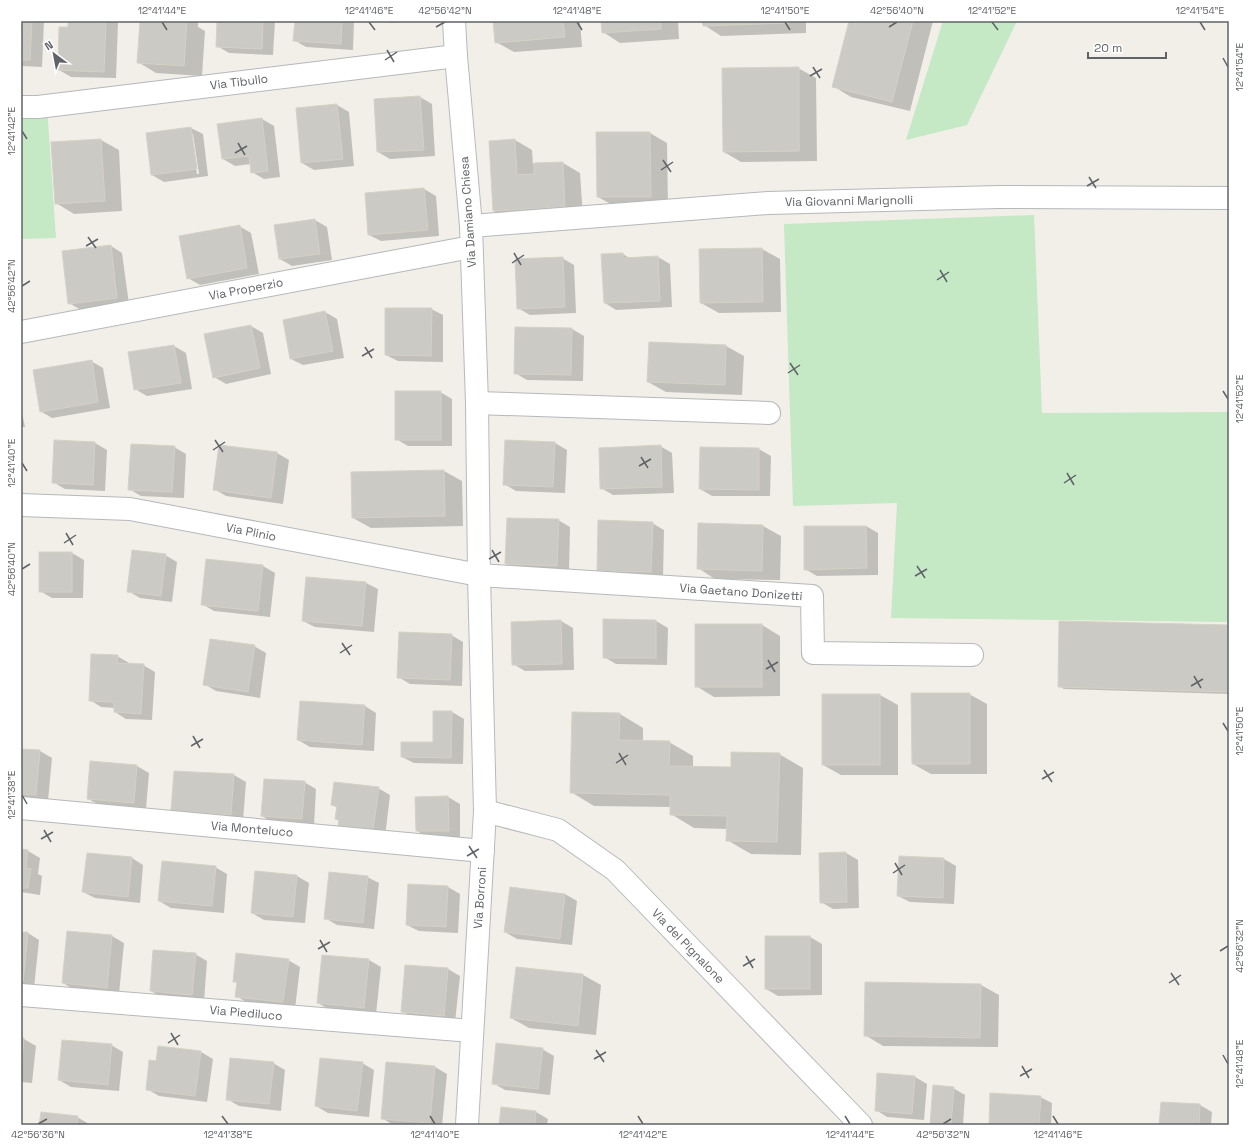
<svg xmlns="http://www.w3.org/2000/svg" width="1250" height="1146" font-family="'Space Grotesk',sans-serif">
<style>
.green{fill:#c5e8c5}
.shadow{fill:#0003;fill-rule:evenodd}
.building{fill:#cccac5;stroke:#d6d1c6}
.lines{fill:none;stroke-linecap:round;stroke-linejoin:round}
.street-casing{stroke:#b5b8bc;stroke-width:24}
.secondary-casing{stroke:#b6babf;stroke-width:24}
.street{stroke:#fff;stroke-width:22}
.secondary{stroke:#fff;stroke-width:22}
.ticks{fill:none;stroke:#5f6368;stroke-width:1.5}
.labels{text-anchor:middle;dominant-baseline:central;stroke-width:3.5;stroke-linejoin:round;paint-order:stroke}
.street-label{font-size:12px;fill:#5f6368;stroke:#fff}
.neatline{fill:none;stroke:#5f6368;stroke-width:1.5}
.ticks-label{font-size:10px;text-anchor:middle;fill:#5f6368}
</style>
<rect width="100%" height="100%" fill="#f1efe8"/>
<!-- green -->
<g class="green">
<path d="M943 21H1017L967 125 906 140Z"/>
<path d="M47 107 56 238 21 239V108Z"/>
<path d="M1034 215 1042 413 1229 412V622L891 618 897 503 793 506 784 224Z"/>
</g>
<!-- shadow -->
<g class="shadow">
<path d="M21 21H44L42 67 21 66Z"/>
<path d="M69 21H114L118 23 116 78 71 77 59 70 68 28Z"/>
<path d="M141 21H198V27L205 31 202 76 156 73 138 62Z"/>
<path d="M218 21H275L273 55 229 53 217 46Z"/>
<path d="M296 21H354L353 50 306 47 294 40Z"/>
<path d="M387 21H413L391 23Z"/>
<path d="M494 21H580L582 47 514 52 496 42Z"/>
<path d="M602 21H678L679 39 620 43 603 32Z"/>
<path d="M703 21H806V33L721 36 704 25Z"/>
<path d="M850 21H933L910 111 851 97 833 86Z"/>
<path d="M798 68 816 78 817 161 741 162 724 152Z"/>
<path d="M420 97 432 104 435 156 390 159 378 152 375 100Z"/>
<path d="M337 105 349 112 354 166 314 170 302 163Z"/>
<path d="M262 119 274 126 280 177 264 179 252 172 251 164 235 166 223 159Z"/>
<path d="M191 128 203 134 208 176 164 182 152 175 147 134ZM191 134H193L199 174H197Z"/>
<path d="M650 133 667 143 668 206 616 207 598 197Z"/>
<path d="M101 140 119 150 122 211 74 214 56 203 52 143Z"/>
<path d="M515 140 532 150 533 164 563 163 580 173 583 217 512 221 494 211Z"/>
<path d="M424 189 436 196 439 236 381 241 369 235Z"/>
<path d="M315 220 327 227 332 260 292 266 280 259 276 226Z"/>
<path d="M239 226 251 233 259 274 200 285 188 278Z"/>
<path d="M111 246 122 253 129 304 81 310 69 303Z"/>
<path d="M762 249 780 259 781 312 719 313 701 303Z"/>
<path d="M623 254 631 259 658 257 670 264 672 307 616 310 605 303 602 255Z"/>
<path d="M562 258 574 265 576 313 530 315 518 308Z"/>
<path d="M431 309 443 315V362L398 361 386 355Z"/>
<path d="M325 312 337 319 344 358 303 365 291 359Z"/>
<path d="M251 326 263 333 271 374 226 384 214 377Z"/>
<path d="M516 328 572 329 584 336 583 381 527 380 515 373Z"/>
<path d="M174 346 186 353 192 389 147 396 135 389 129 353Z"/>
<path d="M726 346 744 356 742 395 666 392 648 382Z"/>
<path d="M91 361 103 368 110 408 52 418 40 411Z"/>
<path d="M440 392 452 399V446H408L396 439Z"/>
<path d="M21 408 25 427H21Z"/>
<path d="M95 443 107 450 105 491 65 489 53 482Z"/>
<path d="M555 443 567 450 565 493 516 491 504 484Z"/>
<path d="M220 446 277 453 289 460 283 504 226 496 214 489Z"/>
<path d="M660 446 672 453 674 493 613 495 601 488Z"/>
<path d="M174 447 186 454 184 498 141 496 129 489Z"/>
<path d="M759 449 771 456 770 496H712L700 489Z"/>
<path d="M444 471 462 481 463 526 371 528 353 518 352 473Z"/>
<path d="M558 520 570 527 569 572 518 570 506 563Z"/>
<path d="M652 523 664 530 663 579 609 577 598 570Z"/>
<path d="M699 524 763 526 781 536 780 580 715 579 698 568Z"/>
<path d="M866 526 878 533V575L817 576 805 569Z"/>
<path d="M72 553 84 560 83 598H52L40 591Z"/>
<path d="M165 555 177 562 172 602 140 598 128 591Z"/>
<path d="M263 566 275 573 270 617 214 611 202 604Z"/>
<path d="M366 583 378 589 374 632 315 627 303 621Z"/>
<path d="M561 621 573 628 574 670 525 671 513 664Z"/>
<path d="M656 621 668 628 667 665 616 664 604 657Z"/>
<path d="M696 625H762L780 636V696L714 697 696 686Z"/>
<path d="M1229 626V694L1064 689 1059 686Z"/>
<path d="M451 635 463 642 462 686 410 684 398 677Z"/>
<path d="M254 646 266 653 260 698 216 691 204 684Z"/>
<path d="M117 656 129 663V665H143L155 672 152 720 126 719 115 712V708L101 707 90 700Z"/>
<path d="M969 694 987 704V774H931L913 764Z"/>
<path d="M880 695 898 705V775H841L823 765Z"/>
<path d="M365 706 376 713 374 751 310 747 298 740Z"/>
<path d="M434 712H452L464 719 463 764 414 763 402 757 433 743Z"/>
<path d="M620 714 643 728V742H669L693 756V767L732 768 779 754 803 768 801 855 751 854 727 840 728 829 694 828 671 814V807L594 806 571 792Z"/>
<path d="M21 750 40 751 52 758 48 801 21 799Z"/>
<path d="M91 762 137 766 149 773 146 809 100 805 88 799Z"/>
<path d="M234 775 246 782 243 821 184 817 172 810Z"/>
<path d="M304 782 316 789 314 825 274 823 262 816Z"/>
<path d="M378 788 390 795 385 837 351 833 339 826 340 821 336 819 338 808 332 805Z"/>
<path d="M448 797 460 804V837L429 838 417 831Z"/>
<path d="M21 850 28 851 40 858 38 874 42 876 40 895 21 892Z"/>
<path d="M846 853 858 860 859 908 833 909 821 902 820 854Z"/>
<path d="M132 858 143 865 140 903 95 898 83 892Z"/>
<path d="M944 859 956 866 954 904 910 902 898 896Z"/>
<path d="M215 867 227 874 224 913 171 908 159 901Z"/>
<path d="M256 872 297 876 309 883 305 923 264 920 252 913Z"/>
<path d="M367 877 379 883 374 929 337 925 325 918Z"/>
<path d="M448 887 460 894 458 933 419 931 407 925Z"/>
<path d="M511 888 565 894 577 901 572 945 517 939 505 932Z"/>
<path d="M21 933H28L39 940 34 988 21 987Z"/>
<path d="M112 936 124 943 119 994 75 990 63 983Z"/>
<path d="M766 937H810L822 944V995L778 996 766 989Z"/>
<path d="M195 954 207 961 204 1001 163 998 151 991Z"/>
<path d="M288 960 300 967 295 1009 248 1003 236 996 238 984 234 981Z"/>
<path d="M369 960 381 967 376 1014 330 1010 318 1003Z"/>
<path d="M517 968 583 975 601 985 596 1035 529 1028 511 1018Z"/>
<path d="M448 969 460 976 455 1022 414 1018 402 1011Z"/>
<path d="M866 983 981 985 999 995 998 1047 883 1046 865 1035Z"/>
<path d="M21 1039H24L36 1046 32 1083 21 1082Z"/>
<path d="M111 1045 123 1052 119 1091 71 1087 59 1080Z"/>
<path d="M542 1049 554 1056 550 1095 505 1090 493 1083Z"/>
<path d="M201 1052 213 1059 207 1102 159 1096 147 1089 157 1062Z"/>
<path d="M273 1063 285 1070 281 1111 239 1106 227 1099Z"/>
<path d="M362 1063 374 1070 369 1117 328 1113 316 1106Z"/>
<path d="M387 1063 435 1067 447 1074 442 1125H393L382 1118Z"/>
<path d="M878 1075 915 1077 927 1084 924 1120 887 1117 876 1110Z"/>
<path d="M953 1088 965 1095 963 1125H931Z"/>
<path d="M1040 1097 1052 1103 1051 1125H990Z"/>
<path d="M1200 1105 1212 1112 1211 1125H1160Z"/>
<path d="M536 1112 548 1119 547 1125H500Z"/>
<path d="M77 1117 89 1124V1125H40Z"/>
</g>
<!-- building -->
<g class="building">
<path d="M21 21H32L30 60H21Z"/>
<path d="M68 21H106L104 72 58 70 59 27H68Z"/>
<path d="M140 21H187L184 66 137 63Z"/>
<path d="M217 21H263L262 49 216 47Z"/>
<path d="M295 21H342L341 44 293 41Z"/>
<path d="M493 21H563L565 37 495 43Z"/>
<path d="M601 21H661V29L602 33Z"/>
<path d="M702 21H789V23L703 26Z"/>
<path d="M849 21H913L892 102 832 87Z"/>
<path d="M799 67V151L723 152 722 68Z"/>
<path d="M420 96 424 150 377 152 374 99Z"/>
<path d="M337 104 343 159 301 163 296 108Z"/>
<path d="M262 118 268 171 251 173 249 156 222 159 217 124Z"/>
<path d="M191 127 197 169 151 175 146 133Z"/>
<path d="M596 132H650L651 197H597Z"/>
<path d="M101 139 105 201 55 204 51 142Z"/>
<path d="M515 139 517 175 534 174V163L563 162 565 207 493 211 489 141Z"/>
<path d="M424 188 428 230 368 235 365 193Z"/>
<path d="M315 219 320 254 279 259 274 225Z"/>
<path d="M240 225 247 268 187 279 179 236Z"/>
<path d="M111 245 117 298 68 304 62 251Z"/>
<path d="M762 248 763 302 700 303 699 249Z"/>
<path d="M623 253V258L658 256 660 301 604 303 601 254Z"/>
<path d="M563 257 565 307 517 309 515 259Z"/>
<path d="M385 308H432L431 356 385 355Z"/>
<path d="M325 311 333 351 290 359 283 320Z"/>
<path d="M251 325 260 368 213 378 204 334Z"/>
<path d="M515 327 572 328 571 375 514 374Z"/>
<path d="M649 342 726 345 725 385 647 382Z"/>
<path d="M174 345 181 383 134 390 128 352Z"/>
<path d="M92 360 98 402 40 412 33 370Z"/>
<rect x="395" y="391" width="46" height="49"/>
<path d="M54 440 95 442 93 485 52 483Z"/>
<path d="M505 440 555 442 553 487 503 485Z"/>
<path d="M131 444 175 446 172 492 128 490Z"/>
<path d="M219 445 277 452 271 498 213 490Z"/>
<path d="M661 445 662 487 600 489 599 448Z"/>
<path d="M700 447 759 448V490L699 489Z"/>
<path d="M444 470 445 516 352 518 351 472Z"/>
<path d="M507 518 559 519 557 566 505 564Z"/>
<path d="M598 520 653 522 651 572 597 571Z"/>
<path d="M698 523 763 525 762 571 697 569Z"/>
<path d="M804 526H866L867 568 804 570Z"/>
<path d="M132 550 166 554 161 596 127 592Z"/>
<rect x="39" y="552" width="33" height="40"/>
<path d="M206 559 263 565 258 611 201 605Z"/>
<path d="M306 577 366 582 362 626 302 621Z"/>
<path d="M603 619 656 620V658H603Z"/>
<path d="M561 620 562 664 512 665 511 622Z"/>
<path d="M1059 621 1229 625V692L1058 687Z"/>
<rect x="695" y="624" width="67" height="63"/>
<path d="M399 632 452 634 450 680 397 678Z"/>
<path d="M210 639 255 645 248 692 203 685Z"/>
<path d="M91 654 118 655 117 663 144 664 141 714 114 712V702L89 701Z"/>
<path d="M911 693H970V764H912Z"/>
<rect x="822" y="694" width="58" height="71"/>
<path d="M300 701 365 705 362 745 297 740Z"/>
<path d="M433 711H452L451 758 401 757V742H433Z"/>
<path d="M572 712 620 713 619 740 670 741 669 766 731 767V752L780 753 777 842 726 841 727 816 670 815V795L570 793Z"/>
<path d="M21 749 40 750 36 795 21 794Z"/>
<path d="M90 761 137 765 134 803 87 799Z"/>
<path d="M174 771 234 774 231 815 171 811Z"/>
<path d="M264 779 305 781 302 819 261 816Z"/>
<path d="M334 782 379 787 373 831 338 826 339 820 335 819 337 806 331 805Z"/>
<path d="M448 796 449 831H416L415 797Z"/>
<path d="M21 849 28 850 26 868 31 869 28 888H21Z"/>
<path d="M846 852 847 902 820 903 819 853Z"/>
<path d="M87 853 132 857 128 897 82 892Z"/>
<path d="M899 856 944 858 943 898 897 896Z"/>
<path d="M162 861 216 866 212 906 158 901Z"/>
<path d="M255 871 297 875 293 917 251 913Z"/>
<path d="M329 872 368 876 363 923 324 919Z"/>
<path d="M408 884 448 886 446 927 406 925Z"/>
<path d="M510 887 565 894 560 939 504 932Z"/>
<path d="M67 931 112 935 107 988 62 983Z"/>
<path d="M21 932H28L23 982H21Z"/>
<rect x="765" y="936" width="45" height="53"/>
<path d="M153 950 196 953 192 995 150 991Z"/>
<path d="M236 953 289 959 283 1002 235 997 237 982H233Z"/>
<path d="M322 955 369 959 364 1008 317 1003Z"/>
<path d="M405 965 448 968 444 1016 401 1012Z"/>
<path d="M516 967 583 974 578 1026 510 1018Z"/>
<path d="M865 982 981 984 980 1038 864 1036Z"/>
<path d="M21 1038H24L21 1072Z"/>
<path d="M62 1040 112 1044 108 1085 58 1080Z"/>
<path d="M496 1043 543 1048 538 1089 492 1084Z"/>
<path d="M158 1046 201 1051 195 1096 146 1090 149 1060 156 1061Z"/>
<path d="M230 1058 274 1062 269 1104 226 1100Z"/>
<path d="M320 1058 363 1062 357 1111 315 1106Z"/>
<path d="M386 1062 435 1066 430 1123 381 1119Z"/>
<path d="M877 1073 915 1076 912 1114 875 1111Z"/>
<path d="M933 1085 954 1087 951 1125H930Z"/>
<path d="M990 1093 1041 1096 1039 1125H989Z"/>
<path d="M1161 1102 1200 1104 1199 1125H1159Z"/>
<path d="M501 1107 536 1111 535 1125H499Z"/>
<path d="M41 1112 78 1116 77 1125H39Z"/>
</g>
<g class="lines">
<!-- street casing -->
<g class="street-casing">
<g id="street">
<path d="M21 107H38L456 56"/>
<path d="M471 226 768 203 999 197 1229 198"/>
<path d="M21 332 471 247"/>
<path d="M477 403 769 413"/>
<path d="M21 505 130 509 479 575 812 596 813 653 972 655"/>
<path d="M21 808 483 851"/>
<path d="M485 811 558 830 615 870 861 1125"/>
<path d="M21 995 472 1031"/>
</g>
</g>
<!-- secondary casing -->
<g class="secondary-casing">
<path id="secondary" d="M454 21 456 56 471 226 477 403 479 575 485 811 467 1125"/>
</g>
<!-- street -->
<use href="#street" class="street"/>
<!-- secondary -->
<use href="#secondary" class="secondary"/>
</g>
<!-- ticks -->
<path class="ticks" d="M162 22 167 30M369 22 375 30M577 22 582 30M785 22 790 30M992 22 998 30M1200 22 1205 30M436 27 445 22M889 27 897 22M387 50 394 62M1223 58 1228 67M385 60 397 52M813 67 820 78M810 76 822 69M22 131 27 139M238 143 245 155M235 153 247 146M663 160 671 172M661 170 673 162M1089 177 1096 188M1087 186 1099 179M88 237 96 248M86 246 98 239M514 253 521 265M512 263 524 255M940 270 947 282M937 280 949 272M22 286 30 281M365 347 372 358M362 356 374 349M790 363 798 375M788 373 800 365M1223 391 1228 399M215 440 223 452M213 450 225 442M641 457 648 468M22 463 27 471M639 466 651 459M1067 473 1074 485M1064 483 1076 475M66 533 73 545M64 543 76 535M492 550 499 562M489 559 501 552M917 566 925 578M22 569 30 564M915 576 927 569M342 643 350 655M340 653 352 645M768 660 775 672M766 669 778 662M1194 676 1201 688M1191 686 1203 679M1223 723 1228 731M193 736 200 748M191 746 203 739M619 753 626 765M616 763 628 755M1044 770 1052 782M1042 779 1054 772M22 795 27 804M44 830 51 842M41 839 53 832M469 846 477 858M467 856 479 849M895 863 902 875M893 873 905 865M320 940 327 952M318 949 330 942M1220 951 1228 946M746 956 753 968M743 966 755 959M1171 973 1179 985M1169 983 1181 975M171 1033 178 1045M168 1043 180 1035M596 1050 604 1062M1223 1055 1228 1064M594 1059 606 1052M1022 1066 1029 1078M1020 1076 1032 1069M222 1116 228 1124M430 1116 435 1124M638 1116 643 1124M845 1116 850 1124M1053 1116 1058 1124M38 1124 47 1119M943 1124 951 1119"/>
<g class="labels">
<!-- street labels -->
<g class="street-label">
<text transform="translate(239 82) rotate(-7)">Via Tibullo</text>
<text transform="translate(849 201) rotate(-1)">Via Giovanni Marignolli</text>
<text transform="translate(468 212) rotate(-94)">Via Damiano Chiesa</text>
<text transform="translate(246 289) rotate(-11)">Via Properzio</text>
<text transform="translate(251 532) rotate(11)">Via Plinio</text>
<text transform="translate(741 592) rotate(4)">Via Gaetano Donizetti</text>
<text transform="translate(252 829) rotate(5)">Via Monteluco</text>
<text transform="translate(480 898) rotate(-86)">Via Borroni</text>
<text transform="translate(688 946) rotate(46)">Via del Pignalone</text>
<text transform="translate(246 1013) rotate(5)">Via Piediluco</text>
</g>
</g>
<!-- border -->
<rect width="1250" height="1146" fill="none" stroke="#ffffff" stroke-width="44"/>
<!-- north arrow -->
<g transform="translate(54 54) rotate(328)" stroke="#ffffff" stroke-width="3" paint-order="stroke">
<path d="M0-3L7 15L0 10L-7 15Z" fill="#5f6368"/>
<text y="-6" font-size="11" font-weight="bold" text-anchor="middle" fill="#5f6368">N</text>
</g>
<!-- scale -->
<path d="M1088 52v6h78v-6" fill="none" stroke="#5f6368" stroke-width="2"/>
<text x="1094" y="52" font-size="12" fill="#5f6368" stroke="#ffffff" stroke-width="3" paint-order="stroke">20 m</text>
<rect x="22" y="22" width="1206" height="1102" class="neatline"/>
<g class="ticks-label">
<text x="162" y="14">12°41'44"E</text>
<text x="369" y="14">12°41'46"E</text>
<text x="445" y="14">42°56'42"N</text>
<text x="577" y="14">12°41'48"E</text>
<text x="785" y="14">12°41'50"E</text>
<text x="897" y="14">42°56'40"N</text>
<text x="992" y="14">12°41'52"E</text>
<text x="1200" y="14">12°41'54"E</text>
<text transform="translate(1239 67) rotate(-90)" y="4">12°41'54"E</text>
<text transform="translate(11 131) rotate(-90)" y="4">12°41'42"E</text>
<text transform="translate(11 286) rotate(-90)" y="4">42°56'42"N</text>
<text transform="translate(1239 399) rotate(-90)" y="4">12°41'52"E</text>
<text transform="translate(11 463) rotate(-90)" y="4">12°41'40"E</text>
<text transform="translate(11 569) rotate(-90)" y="4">42°56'40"N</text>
<text transform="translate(1239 731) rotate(-90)" y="4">12°41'50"E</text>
<text transform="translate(11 795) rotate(-90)" y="4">12°41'38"E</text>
<text transform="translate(1239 946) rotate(-90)" y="4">42°56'32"N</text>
<text transform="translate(1239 1064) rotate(-90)" y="4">12°41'48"E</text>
<text x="38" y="1138">42°56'36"N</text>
<text x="228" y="1138">12°41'38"E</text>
<text x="435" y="1138">12°41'40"E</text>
<text x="643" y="1138">12°41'42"E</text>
<text x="850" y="1138">12°41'44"E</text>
<text x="943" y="1138">42°56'32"N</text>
<text x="1058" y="1138">12°41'46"E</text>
</g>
</svg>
